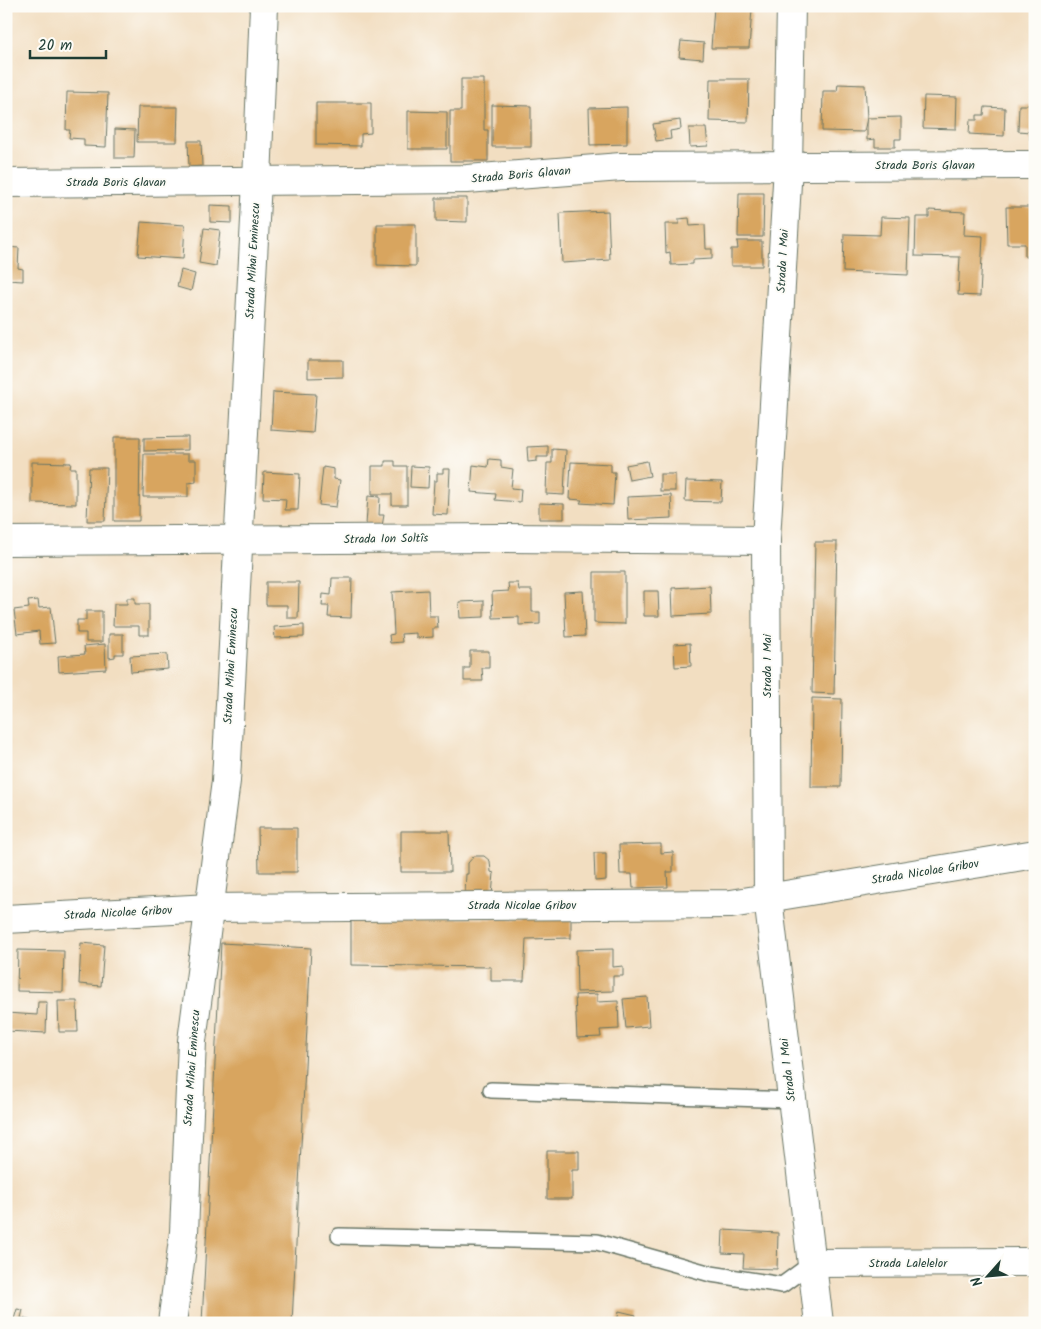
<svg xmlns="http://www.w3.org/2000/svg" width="1041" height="1329" font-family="Kalam,sans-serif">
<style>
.building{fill:#d8a55f}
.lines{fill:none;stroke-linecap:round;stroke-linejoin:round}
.service-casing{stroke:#697565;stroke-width:18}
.minor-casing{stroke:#697565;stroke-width:30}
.service{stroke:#fff;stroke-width:15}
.minor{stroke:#fff;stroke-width:28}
.labels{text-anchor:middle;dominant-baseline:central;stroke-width:4;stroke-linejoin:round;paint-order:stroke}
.street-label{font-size:12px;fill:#1f3d34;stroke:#fdfcf7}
</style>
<rect width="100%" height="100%" fill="#fdfcf7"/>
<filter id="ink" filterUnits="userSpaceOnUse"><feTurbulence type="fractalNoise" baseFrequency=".02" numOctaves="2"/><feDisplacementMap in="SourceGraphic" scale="10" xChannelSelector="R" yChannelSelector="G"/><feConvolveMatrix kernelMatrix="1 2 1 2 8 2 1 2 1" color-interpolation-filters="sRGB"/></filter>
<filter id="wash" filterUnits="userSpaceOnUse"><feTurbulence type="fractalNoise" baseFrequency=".0096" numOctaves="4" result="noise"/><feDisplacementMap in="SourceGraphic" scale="20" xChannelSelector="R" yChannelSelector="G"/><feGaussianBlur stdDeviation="1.12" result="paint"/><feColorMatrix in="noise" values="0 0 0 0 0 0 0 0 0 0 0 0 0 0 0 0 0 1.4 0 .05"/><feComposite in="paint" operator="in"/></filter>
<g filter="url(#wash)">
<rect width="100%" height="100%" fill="#f2dec1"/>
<g id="blocks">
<!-- building -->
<g class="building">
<path d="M714 7 752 9 749 48H711Z"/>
<path d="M681 41 704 43 703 59 679 57Z"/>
<path d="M461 79H484V130H488V161H450V111H461Z"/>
<path d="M710 79H749L748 122 709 121Z"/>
<path d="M838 84 865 85 867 118 901 117V139H895V147H875V139L867 140V118L864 132 822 131 823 91H837Z"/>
<path d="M67 92 108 93 106 147 84 146V139L69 138 70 130H66Z"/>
<path d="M924 96 957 97 956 129 923 128Z"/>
<path d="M316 103H371V133L361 134V146L316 145Z"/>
<path d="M492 105 531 106V147H492Z"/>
<path d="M1019 105H1035V140H1030V132L1018 131Z"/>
<path d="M138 107H178L177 142H137Z"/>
<path d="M627 107V144L590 145 589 108Z"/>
<path d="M985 107 1005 108 1004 136 969 134 970 120H977V115H984Z"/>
<path d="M408 111 447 112V149H408Z"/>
<path d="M680 120 681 129 670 131 671 139 656 141 653 124Z"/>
<path d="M689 128H706L708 146 690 147Z"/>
<path d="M115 129 135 130 134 158H115Z"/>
<path d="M188 141H201L202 166 189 167Z"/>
<path d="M739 193H764L763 237H738Z"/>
<path d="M436 198H467V222L436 221Z"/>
<path d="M210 205 232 206V223L210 222Z"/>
<path d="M1006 207H1035V257H1025V244H1007Z"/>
<path d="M929 210 965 212 964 235 983 236 980 296 958 295 960 257 915 256 916 217H929Z"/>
<path d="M608 211 610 260 562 263 560 213Z"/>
<path d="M881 217 910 218 908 275 843 272 844 234 880 235Z"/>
<path d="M689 218 690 226 705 225 706 249H712V259L693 260V264L671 265 670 252 666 253 665 224H679V219Z"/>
<path d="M141 222 185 225 183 259 138 256Z"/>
<path d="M377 224H416V266L377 265Z"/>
<path d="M204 228 220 230 216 266 199 263Z"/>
<path d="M737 241H762V266H731V249H738Z"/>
<path d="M6 247 19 248 18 268 23 269V281L6 280Z"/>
<path d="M181 270 195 274 191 291 177 287Z"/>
<path d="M308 360H343V377L308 378Z"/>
<path d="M273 392 316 394 313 433 271 430Z"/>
<path d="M114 437H140L139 521H114Z"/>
<path d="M188 437V450L144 451V438Z"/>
<path d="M548 446V457H537V461L528 462 527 447Z"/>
<path d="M552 449 566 450 564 495 546 494 547 463H552Z"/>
<path d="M144 454H188V460H196V482L188 483V497H143Z"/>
<path d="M489 459 501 460V467L513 469 511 488 521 489 520 502 495 500 496 494 471 492 473 465 488 467Z"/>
<path d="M385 461H395V466H407V505H392V494H372V466H385Z"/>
<path d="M647 461 650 476 629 480 626 465Z"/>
<path d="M32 462 71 463 70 468H76V504L32 503Z"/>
<path d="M571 462 611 464V472H615L613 505 580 503 582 500 569 499Z"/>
<path d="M411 466 429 467 428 488 410 487Z"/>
<path d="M323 467 334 469V479L340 480 336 507 319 505Z"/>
<path d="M89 468H107L105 521H87Z"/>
<path d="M443 469H450L448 515 432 514 434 481H437V473H443Z"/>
<path d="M264 472 300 474 298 510H285L286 499 263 498Z"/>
<rect x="660" y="474" width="15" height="17"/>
<path d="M686 481 722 482 721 502 685 501Z"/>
<path d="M671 495 672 518 628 520 627 497Z"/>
<path d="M368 496 380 497 379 515H384L382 526 366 525Z"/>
<path d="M539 503 564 504V519H539Z"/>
<path d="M815 542H837L834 694 812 693Z"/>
<path d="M594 572H625V624L594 623Z"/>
<path d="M332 578H352L351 618 328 617 329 606H322L323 594 331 595Z"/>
<path d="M266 582H299L298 618H287V605H266Z"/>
<path d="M508 583H518L519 590H532V612H540V624L519 625V617L493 618 492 592 509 591Z"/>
<path d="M710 586 711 614 673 616 672 588Z"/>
<path d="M428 590 429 616H437L438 628H433V637L416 638V633L401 634 402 642 390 643 389 635 394 634 392 592Z"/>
<path d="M583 591 585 636 566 637 564 592Z"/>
<path d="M644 591H658L659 616H644Z"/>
<path d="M127 598H135V604H149V635H139V626H113L114 604H127Z"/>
<path d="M38 600 39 608 51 607 55 643 40 644 39 631 17 634 14 610 29 608 28 601Z"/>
<path d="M484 601V617L460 618 459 602Z"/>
<path d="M86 611H102V642H86V633H77V620H86Z"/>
<path d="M304 625V637L275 638 274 627Z"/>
<path d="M109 634H123V654H115V657L109 658Z"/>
<path d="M690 643 691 666 675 667 674 644Z"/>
<path d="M105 644 106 669 59 672 58 656 85 654 84 646Z"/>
<path d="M470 651H489V668H482L483 681H464V668H470Z"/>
<path d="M167 654 168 669 131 672 130 656Z"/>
<path d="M812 698 842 699 841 787H811Z"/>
<path d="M258 828H297V872H259Z"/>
<path d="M401 831H449L450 872H401Z"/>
<path d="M661 844V853L673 852V872H667L668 887 633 888 632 874H620L619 845Z"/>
<path d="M594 853H606V880L595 881Z"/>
<path d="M474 856H484L490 861 491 872 494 873 492 895 465 893 466 874H468V863Z"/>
<path d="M571 914V938L526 939 524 981H491V967L351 965V917L525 919V915Z"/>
<path d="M81 943 104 945 101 986 79 984Z"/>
<path d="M221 943 311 948 292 1323H202Z"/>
<path d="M613 949V967L623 966V976H613V991L577 992 576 950Z"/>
<path d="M18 950 64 951 63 992 17 991Z"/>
<path d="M597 994V1002L618 1001 619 1029 600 1030 601 1037 577 1038 575 995Z"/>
<path d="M647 997 649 1026 626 1028 623 999Z"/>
<path d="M58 1001H77L78 1032H59Z"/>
<path d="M38 1002H47L46 1033 6 1031V1013L37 1015Z"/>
<path d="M547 1151H579V1170H572V1199H547Z"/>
<path d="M723 1230 778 1233 777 1269 743 1268 744 1254 722 1253Z"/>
<path d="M17 1309 23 1310 21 1318 40 1323H13Z"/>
<path d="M619 1311 636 1315 634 1323H617Z"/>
</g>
</g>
</g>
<g filter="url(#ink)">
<use href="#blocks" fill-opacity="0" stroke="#697565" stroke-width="1"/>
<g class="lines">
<!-- service casing -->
<g class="service-casing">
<g id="service">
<path d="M491 1090 792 1100"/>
<path d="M339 1236 597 1242 711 1274 782 1285 812 1263"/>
</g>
</g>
<!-- minor casing -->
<g class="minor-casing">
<g id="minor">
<path d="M791 6 788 166 766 540 768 898 819 1323"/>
<path d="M6 183 467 179 621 167 1035 165"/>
<path d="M6 541 503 538 766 540"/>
<path d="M6 919 210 908 731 904 1035 854"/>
<path d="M812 1263 1035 1262"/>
<path d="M172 1323 184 1232 192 1041 226 781 257 181 264 6"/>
</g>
</g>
<!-- service -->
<use href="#service" class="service"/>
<!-- minor -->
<use href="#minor" class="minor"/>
</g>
</g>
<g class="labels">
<!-- street labels -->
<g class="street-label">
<text x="925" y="165">Strada Boris Glavan</text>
<text transform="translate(521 175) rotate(-5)">Strada Boris Glavan</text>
<text x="116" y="182">Strada Boris Glavan</text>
<text transform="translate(253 261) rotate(-87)">Strada Mihai Eminescu</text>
<text transform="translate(783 261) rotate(-87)">Strada 1 Mai</text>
<text transform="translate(386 539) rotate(-1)">Strada Ion Soltîs</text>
<text transform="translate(231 666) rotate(-87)">Strada Mihai Eminescu</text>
<text transform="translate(767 666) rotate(-90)">Strada 1 Mai</text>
<text transform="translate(925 872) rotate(-9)">Strada Nicolae Gribov</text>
<text x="522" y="905">Strada Nicolae Gribov</text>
<text transform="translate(118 913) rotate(-3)">Strada Nicolae Gribov</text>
<text transform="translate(192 1068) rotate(-86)">Strada Mihai Eminescu</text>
<text transform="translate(788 1070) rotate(-97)">Strada 1 Mai</text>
<text x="908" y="1263">Strada Lalelelor</text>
</g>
</g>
<!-- margin -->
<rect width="1041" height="1329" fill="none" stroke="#fdfcf7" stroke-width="25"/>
<!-- north arrow -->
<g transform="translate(988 1276) rotate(243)" stroke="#fdfcf7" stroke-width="4" paint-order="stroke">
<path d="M0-4L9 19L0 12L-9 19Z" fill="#1f3d34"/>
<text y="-8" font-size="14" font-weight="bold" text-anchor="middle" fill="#1f3d34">N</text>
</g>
<!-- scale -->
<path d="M30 50v8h76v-8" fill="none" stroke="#1f3d34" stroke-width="2.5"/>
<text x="38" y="50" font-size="15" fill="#1f3d34" stroke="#fdfcf7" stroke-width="4" paint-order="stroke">20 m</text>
</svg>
